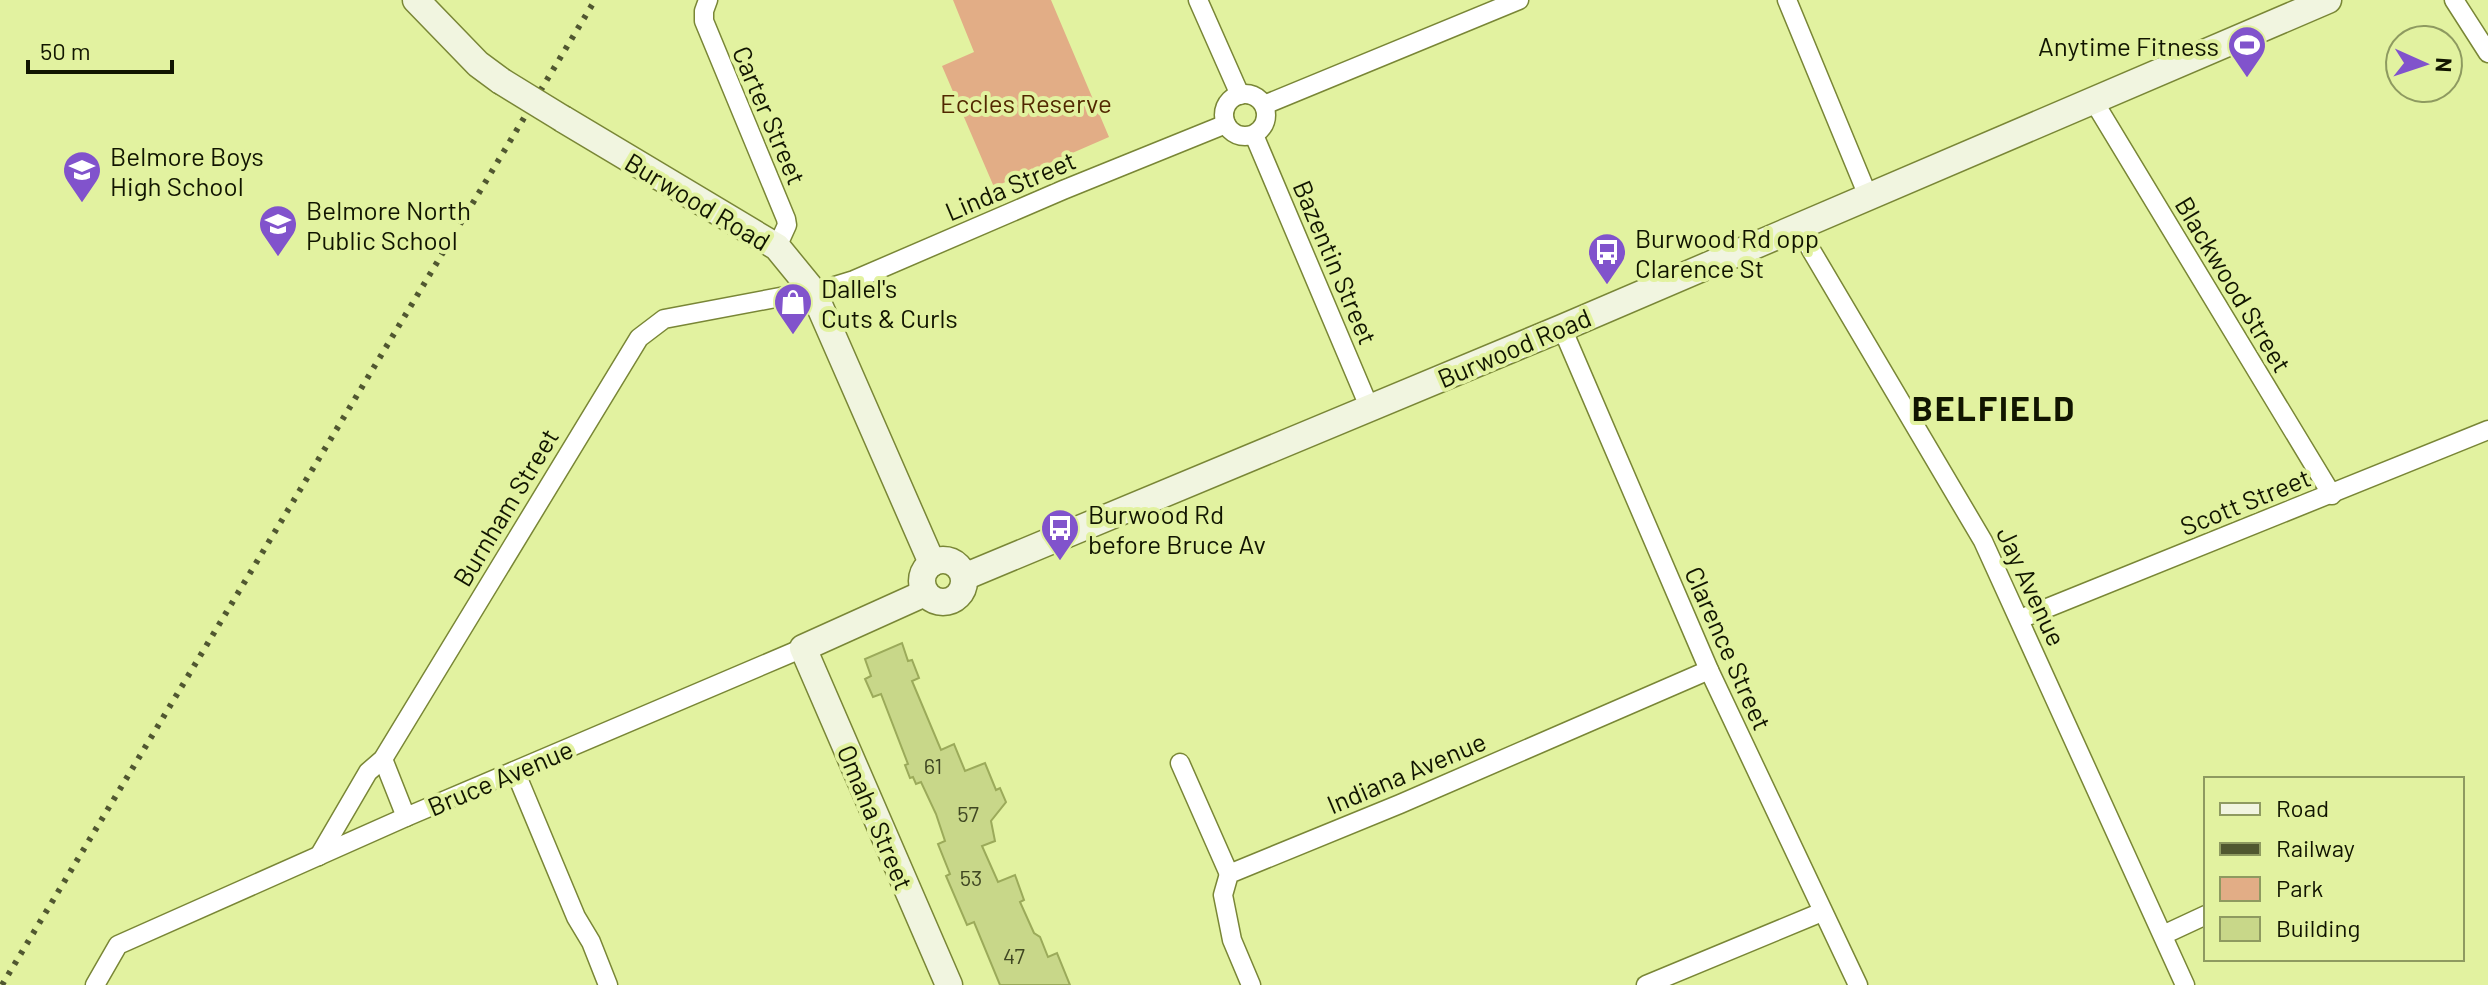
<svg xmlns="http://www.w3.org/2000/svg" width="2488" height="985" font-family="Barlow,sans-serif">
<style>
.green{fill:#e2ad86}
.building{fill:#c8d789;stroke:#9baa5a;stroke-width:2}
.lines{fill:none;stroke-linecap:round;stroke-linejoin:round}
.street-casing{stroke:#798636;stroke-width:21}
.secondary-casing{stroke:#798636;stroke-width:29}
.street{stroke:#fff;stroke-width:18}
.secondary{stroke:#f1f5e0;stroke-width:26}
.rail{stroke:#505730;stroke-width:6;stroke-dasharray:4 8;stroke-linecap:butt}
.secondary-bridge-casing{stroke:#798636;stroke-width:29;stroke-linecap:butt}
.secondary-bridge{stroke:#f1f5e0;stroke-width:26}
.labels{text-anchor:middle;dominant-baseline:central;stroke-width:8;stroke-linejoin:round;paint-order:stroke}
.number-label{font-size:22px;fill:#3f4622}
.poi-label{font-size:26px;fill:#111500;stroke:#e2f2a0;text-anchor:start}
.park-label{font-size:26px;fill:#512800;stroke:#e2f2a0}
.street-label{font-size:26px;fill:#111500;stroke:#e2f2a0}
.district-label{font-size:34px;font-weight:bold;letter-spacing:2px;fill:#111500;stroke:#e2f2a0}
</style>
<rect width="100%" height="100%" fill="#e2f2a0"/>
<!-- green -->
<path class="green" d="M953 0H1051L1109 137 994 187 942 66 974 52Z"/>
<!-- building -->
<path class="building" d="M902 643 908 661 912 660 919 678 912 681 941 750 954 744 965 771 985 763 996 790 1000 788 1006 802 991 821 995 841 982 846 998 882 1015 875 1024 900 1020 902 1034 933 1040 937 1048 957 1057 953 1070 985H1000L974 922 967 925 946 876 950 874 938 844 945 841 936 814 921 782 916 784 913 777 910 778 905 765 908 764 881 694 873 697 865 679 871 676 865 659Z"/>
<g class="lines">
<!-- street casing -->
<g class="street-casing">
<g id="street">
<path d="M708 0 704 11V21L786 219 787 225 777 247"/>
<path d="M1198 0 1240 95"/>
<path d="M1787 0 1868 196"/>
<path d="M2454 0 2488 53"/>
<circle cx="1245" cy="115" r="21"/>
<path d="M2093 100 2332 495"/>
<path d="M1264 105 1519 0"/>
<path d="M1254 135 1370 409"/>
<path d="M1800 226 1811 250 1983 541 2185 985"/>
<path d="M1562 328 1709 670 1858 985"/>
<path d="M2020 619 2488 430"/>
<path d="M383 759 406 817"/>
<path d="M1180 763 1229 874"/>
<path d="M515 771 576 917 591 942 608 985"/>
<path d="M319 856 368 772 383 759 639 338 664 319 828 288 854 280 1063 190 1226 124"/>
<path d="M2163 935 2206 915"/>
<path d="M95 985 118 945 406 817 803 648"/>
<path d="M1251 985 1232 940 1223 895 1229 874 1400 804 1709 670"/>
<path d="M1646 985 1822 912"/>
</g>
</g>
<!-- secondary casing -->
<g class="secondary-casing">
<g id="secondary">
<path d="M416 0 478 64 501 81"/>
<path d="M563 119 777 247 813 291 932 563"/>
<circle cx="943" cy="581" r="21"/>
<path d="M964 577 1562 328 2328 0"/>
<path d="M925 593 803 648 949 985"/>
</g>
</g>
<!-- street -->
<use href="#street" class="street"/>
<!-- secondary -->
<use href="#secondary" class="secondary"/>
<!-- rail -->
<path class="rail" d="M2 985 595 0"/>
<!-- secondary-bridge casing -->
<g class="secondary-bridge-casing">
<path id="secondary-bridge" d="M501 81 563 119"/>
</g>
<!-- secondary-bridge -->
<use href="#secondary-bridge" class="secondary-bridge"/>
</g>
<!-- icons -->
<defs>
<g id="stadium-pin" transform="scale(2)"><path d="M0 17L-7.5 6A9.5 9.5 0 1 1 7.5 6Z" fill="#8153cc" stroke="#e2f2a0"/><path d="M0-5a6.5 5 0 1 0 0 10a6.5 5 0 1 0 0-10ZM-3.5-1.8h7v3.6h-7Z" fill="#fff"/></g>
<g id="school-pin" transform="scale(2)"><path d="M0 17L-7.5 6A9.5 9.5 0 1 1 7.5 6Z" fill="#8153cc" stroke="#e2f2a0"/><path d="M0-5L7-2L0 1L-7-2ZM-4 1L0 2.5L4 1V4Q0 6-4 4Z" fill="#fff"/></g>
<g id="bus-pin" transform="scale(2)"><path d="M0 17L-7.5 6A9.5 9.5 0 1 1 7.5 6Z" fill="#8153cc" stroke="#e2f2a0"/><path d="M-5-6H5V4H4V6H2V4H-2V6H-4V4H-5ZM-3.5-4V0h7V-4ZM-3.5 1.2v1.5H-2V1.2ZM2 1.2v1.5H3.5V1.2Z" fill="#fff"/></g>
<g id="shop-pin" transform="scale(2)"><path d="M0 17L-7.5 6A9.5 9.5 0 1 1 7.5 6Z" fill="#8153cc" stroke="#e2f2a0"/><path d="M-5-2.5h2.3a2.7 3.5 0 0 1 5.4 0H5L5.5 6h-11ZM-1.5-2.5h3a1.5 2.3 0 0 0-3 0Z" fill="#fff"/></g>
</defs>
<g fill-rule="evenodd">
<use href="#stadium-pin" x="2247" y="45"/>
<use href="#school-pin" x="82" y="170"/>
<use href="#school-pin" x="278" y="224"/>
<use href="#bus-pin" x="1607" y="252"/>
<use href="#shop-pin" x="793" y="302"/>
<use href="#bus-pin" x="1060" y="528"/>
</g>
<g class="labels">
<!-- number labels -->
<g class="number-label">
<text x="933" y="765">61</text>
<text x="968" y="813">57</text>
<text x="971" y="877">53</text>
<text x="1014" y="955">47</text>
</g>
<!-- poi labels -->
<g class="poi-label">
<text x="2219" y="45" text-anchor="end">Anytime Fitness</text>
<text x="110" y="155">Belmore Boys<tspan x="110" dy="30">High School</tspan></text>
<text x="306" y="209">Belmore North<tspan x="306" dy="30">Public School</tspan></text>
<text x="1635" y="237">Burwood Rd opp<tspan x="1635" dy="30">Clarence St</tspan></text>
<text x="821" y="287">Dallel's<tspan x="821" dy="30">Cuts &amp; Curls</tspan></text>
<text x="1088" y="513">Burwood Rd<tspan x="1088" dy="30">before Bruce Av</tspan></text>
</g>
<!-- park labels -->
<g class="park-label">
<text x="1026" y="102">Eccles Reserve</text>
</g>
<!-- street labels -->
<g class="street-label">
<text transform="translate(770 115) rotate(67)">Carter Street</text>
<text transform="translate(1010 185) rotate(-23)">Linda Street</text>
<text transform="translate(698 201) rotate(31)">Burwood Road</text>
<text transform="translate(1336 262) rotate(67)">Bazentin Street</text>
<text transform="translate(2234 284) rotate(59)">Blackwood Street</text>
<text transform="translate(1514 347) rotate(-23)">Burwood Road</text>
<text transform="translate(2245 501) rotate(-22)">Scott Street</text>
<text transform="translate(505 507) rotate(-59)">Burnham Street</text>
<text transform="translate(2032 586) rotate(65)">Jay Avenue</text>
<text transform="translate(1729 648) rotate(66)">Clarence Street</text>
<text transform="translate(1406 772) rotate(-23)">Indiana Avenue</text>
<text transform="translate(500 777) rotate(-23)">Bruce Avenue</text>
<text transform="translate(876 817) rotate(67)">Omaha Street</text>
</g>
<!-- district labels -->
<g class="district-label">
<text x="1994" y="407">BELFIELD</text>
</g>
</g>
<!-- legend -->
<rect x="2204" y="777" width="260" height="184" fill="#e2f2a0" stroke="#8e9a60" stroke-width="2"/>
<rect x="2220" y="803" width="40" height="12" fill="#f1f5e0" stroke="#8e9a60" stroke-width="2"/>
<text x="2276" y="817" font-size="24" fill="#111500">Road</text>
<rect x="2220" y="843" width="40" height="12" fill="#505730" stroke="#8e9a60" stroke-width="2"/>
<text x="2276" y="857" font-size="24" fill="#111500">Railway</text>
<rect x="2220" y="877" width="40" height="24" fill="#e2ad86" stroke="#8e9a60" stroke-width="2"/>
<text x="2276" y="897" font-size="24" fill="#111500">Park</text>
<rect x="2220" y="917" width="40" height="24" fill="#c8d789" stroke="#8e9a60" stroke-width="2"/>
<text x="2276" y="937" font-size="24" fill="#111500">Building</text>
<!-- north arrow -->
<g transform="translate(2424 64) rotate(93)"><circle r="38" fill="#e2f2a0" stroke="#8e9a60" stroke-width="2"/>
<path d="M0-6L14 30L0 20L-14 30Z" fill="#8153cc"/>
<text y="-12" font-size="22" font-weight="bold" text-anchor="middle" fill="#111500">N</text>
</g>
<!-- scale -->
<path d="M28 60v12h144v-12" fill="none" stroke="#111500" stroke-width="4"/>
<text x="40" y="60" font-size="24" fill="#111500" stroke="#e2f2a0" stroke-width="6" paint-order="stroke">50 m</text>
</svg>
